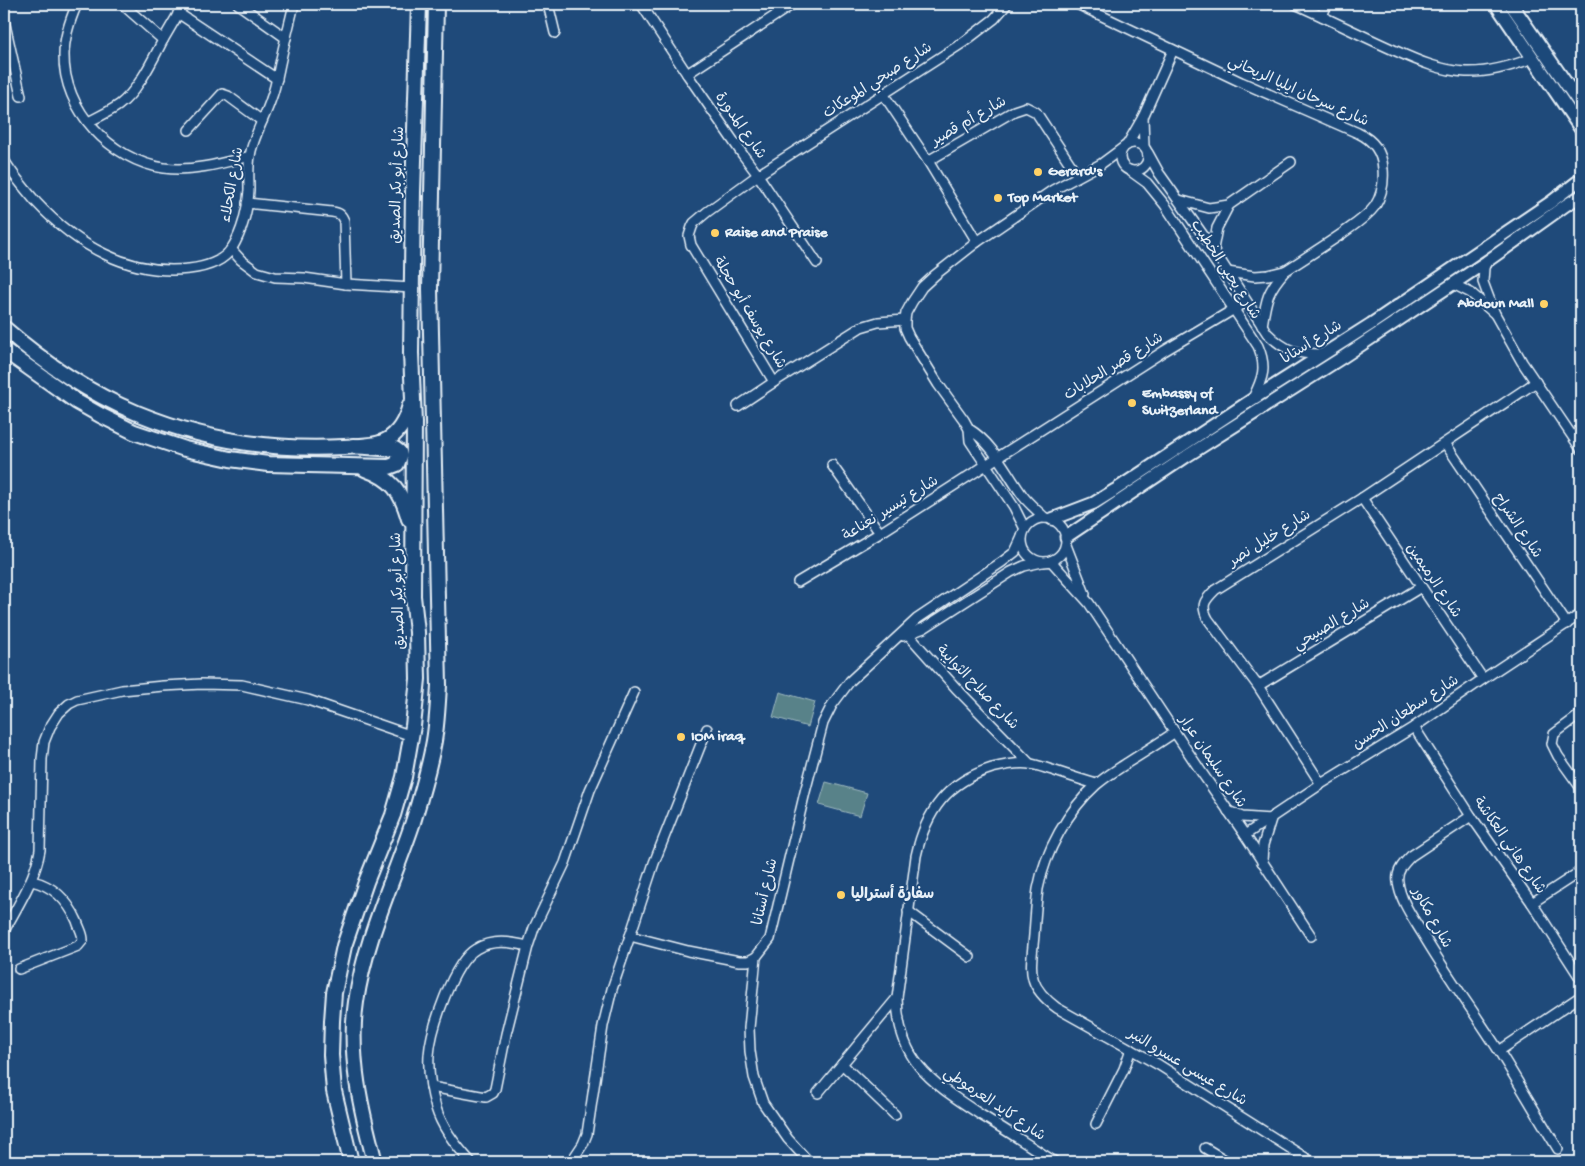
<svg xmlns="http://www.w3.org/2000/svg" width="1585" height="1166" font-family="'Gochi Hand','Playpen Sans Arabic',sans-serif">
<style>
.green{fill:#588289;stroke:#a0bac0}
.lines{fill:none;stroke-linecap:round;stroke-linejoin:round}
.minor-casing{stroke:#e8f1f8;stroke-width:12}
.tertiary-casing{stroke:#e8f1f8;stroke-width:15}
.secondary-casing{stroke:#e8f1f8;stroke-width:16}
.primary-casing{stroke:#e8f1f8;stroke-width:18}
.minor{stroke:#1f4a7a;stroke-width:9}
.tertiary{stroke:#1f4a7a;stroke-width:11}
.secondary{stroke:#1f4a7a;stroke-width:12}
.primary{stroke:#1f4a7a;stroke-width:14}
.poi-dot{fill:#ffd166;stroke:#1f4a7a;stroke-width:2}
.labels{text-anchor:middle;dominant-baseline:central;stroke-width:4;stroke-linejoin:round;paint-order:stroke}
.street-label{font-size:15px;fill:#e8f1f8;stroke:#1f4a7a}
.poi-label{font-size:15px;font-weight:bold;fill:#e8f1f8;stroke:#1f4a7a;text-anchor:start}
</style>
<rect width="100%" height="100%" fill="#1f4a7a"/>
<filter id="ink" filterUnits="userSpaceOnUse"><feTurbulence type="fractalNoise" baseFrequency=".02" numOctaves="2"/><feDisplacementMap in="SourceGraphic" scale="10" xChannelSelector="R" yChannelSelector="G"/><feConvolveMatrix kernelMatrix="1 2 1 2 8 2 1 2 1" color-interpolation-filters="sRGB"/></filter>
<g filter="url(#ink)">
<!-- green -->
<g class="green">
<path d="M780 692 815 702 808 727 773 717Z"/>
<path d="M826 782 867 793 860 816 819 805Z"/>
</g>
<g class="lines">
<!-- minor casing -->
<g class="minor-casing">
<g id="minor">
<path d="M77 4C70 20 64 37 64 55 63 110 111 160 164 168 192 172 223 163 250 156"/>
<path d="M238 4 286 38"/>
<path d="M548 4 555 33"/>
<path d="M641 4 687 74 743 155 758 175 817 263"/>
<path d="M1077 4 1241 82 1358 133C1373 140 1382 152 1383 169 1384 181 1382 195 1375 206 1367 217 1354 225 1343 233 1324 246 1305 258 1285 271 1267 291 1266 300 1262 326"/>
<path d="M1295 4C1329 19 1362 36 1396 51 1418 61 1442 71 1466 72 1489 73 1512 66 1533 58"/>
<path d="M178 13 277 79"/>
<path d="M1322 16 1327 4"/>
<path d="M4 20 21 96"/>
<path d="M163 40 184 4"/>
<path d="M687 74 793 4"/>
<path d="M884 95 928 161 977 242"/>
<path d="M1143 117 1144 147"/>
<path d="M88 122C98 117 109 112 119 105 138 91 152 61 163 40L122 4"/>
<path d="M189 130 222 94 228 96 262 121"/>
<circle cx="1134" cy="157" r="14"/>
<path d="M1127 145 1143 117 1173 50"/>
<path d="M1148 153 1159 173 1213 249 1267 333C1286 352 1297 354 1323 354"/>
<path d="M4 160C13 175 24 188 36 202 76 245 129 276 189 269 206 267 223 262 232 248 242 232 248 209 249 190 249 179 248 167 250 156 253 136 265 118 271 99 276 86 278 72 281 59 285 40 290 22 294 4"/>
<path d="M928 161 1014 111 1026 107 1036 112 1078 176"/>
<path d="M1129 170 1147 183 1165 205 1258 346C1267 367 1263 378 1253 398"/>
<path d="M1179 200 1209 208 1229 205 1291 162"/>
<path d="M247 203 332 212C339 213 341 214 344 221L346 284"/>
<path d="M231 249 241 260 257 272 275 277 304 278 346 284 412 288"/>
<path d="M1213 249 1217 228 1229 205"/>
<path d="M1486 262 1484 268 1483 282 1495 314 1522 362 1581 449"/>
<path d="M1227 272 1255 276 1268 275 1285 271"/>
<path d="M1453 284 1471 293 1495 314"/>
<path d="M774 382 691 245 689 236 692 227 694 223 707 212 758 175 964 42 994 19 1007 4"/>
<path d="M738 406 774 382 861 327 878 322 905 320"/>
<path d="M969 429C994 444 1006 473 1023 496 1029 504 1038 511 1045 518"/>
<path d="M1445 443 1567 624"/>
<path d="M832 465 880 533"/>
<path d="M1362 498 1483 679"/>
<circle cx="1044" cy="540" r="22"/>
<path d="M1025 529 1014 507 970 441 969 429 964 420 938 384 909 337 905 328V320L906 313 912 302 922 287 935 275 977 242 1053 190 1101 164 1124 147"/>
<path d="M1066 545 1085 594"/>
<path d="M1051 561 1089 603 1202 773 1245 835 1311 936"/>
<path d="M798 582 880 533 1164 351 1246 302"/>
<path d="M905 631 956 688 1030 764"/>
<path d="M903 636 924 628 1011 572 1024 566 1042 562"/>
<path d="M1258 686 1421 587"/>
<path d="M1581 714 1554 734 1552 744 1558 756 1581 788"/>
<path d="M1414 727 1471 816 1532 903 1581 979"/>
<path d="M707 729 654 863 630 936 688 951 739 961H748L756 957"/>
<path d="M1175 732C1159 743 1143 753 1127 763 1117 770 1106 776 1096 785 1068 810 1045 852 1038 889 1036 904 1035 920 1034 935 1031 970 1025 984 1057 1008L1159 1065 1312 1162"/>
<path d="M1321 784 1258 686 1208 619C1200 605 1205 600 1215 590L1362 498 1536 382"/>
<path d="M1228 811 1242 817 1271 819 1263 845 1262 862"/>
<path d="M1471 816 1411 856C1404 863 1396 871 1398 882 1400 900 1413 918 1422 933 1446 974 1474 1012 1499 1051 1519 1083 1538 1117 1558 1149"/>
<path d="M1245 835 1321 784 1414 727 1483 679 1581 614"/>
<path d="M1532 903 1581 871"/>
<path d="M908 911 970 957"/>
<path d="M4 931C18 905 35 880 40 850L42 759 44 742 50 727 59 713 69 704 77 700 122 690 163 686 202 684 242 685 308 700 412 736"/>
<path d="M19 969 78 946 83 940C83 933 79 928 77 921 68 901 54 886 32 881"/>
<path d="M1499 1051 1581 996"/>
<path d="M842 1064 895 1115"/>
<path d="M431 1087 486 1097 493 1093 495 1089 506 1034 528 946 534 928 565 863 590 790 634 692"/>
<path d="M818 1093 897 998"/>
<path d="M1096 1124 1124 1069 1131 1049"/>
<path d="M1205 1148 1228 1162"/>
<path d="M471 1162C457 1147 442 1128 436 1108 431 1091 428 1072 429 1055 431 1029 453 962 476 949 492 939 510 942 528 946"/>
<path d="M571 1162 583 1144 587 1134 603 1026 612 989 630 936"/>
<path d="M809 1162 788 1139 763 1103 754 1077 750 1051 749 1028 756 957 770 939 805 792 823 723 832 705 850 681 917 619 1002 562 1015 552 1022 537"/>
<path d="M1055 1162C1030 1146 1006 1130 981 1115 933 1083 898 1063 897 998L916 856C926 811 947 782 992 768 1004 765 1018 762 1030 764 1038 765 1045 768 1052 770 1067 775 1082 780 1096 784"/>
</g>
</g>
<!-- tertiary casing -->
<g class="tertiary-casing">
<g id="tertiary">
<path d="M1052 519 1094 503 1115 490 1253 399 1371 324 1551 202 1581 179"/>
<path d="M1066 537 1187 456 1343 357 1486 262 1566 205 1581 196"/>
</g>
</g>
<!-- secondary casing -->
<g class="secondary-casing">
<g id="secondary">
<path d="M1496 4 1581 129"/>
<path d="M1511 4 1581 105"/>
</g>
</g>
<!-- primary casing -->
<g class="primary-casing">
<g id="primary">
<path d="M4 328C43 362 89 393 137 413 203 440 273 451 344 447 357 446 374 447 385 441 399 434 406 420 410 405"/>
<path d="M4 350 77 402 100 415 134 432 185 449 230 459 268 464 389 467 397 464 400 456 399 452 395 449 353 446"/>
<path d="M365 469C393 479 401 491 409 519"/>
<path d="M351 1162 334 1091 331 1055 332 1021 334 993 344 946 366 882 393 815 404 777 413 726 418 679 417 632 413 596 414 423 411 353 413 192 419 4"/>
<path d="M375 1162C361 1110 348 1056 356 1002 365 939 393 882 413 822 421 796 429 768 434 741 437 723 438 703 439 685L430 289 436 4"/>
</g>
</g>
<!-- minor -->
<use href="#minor" class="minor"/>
<!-- tertiary -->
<use href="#tertiary" class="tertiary"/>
<!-- secondary -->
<use href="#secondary" class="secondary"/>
<!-- primary -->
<use href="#primary" class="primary"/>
</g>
</g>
<!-- markers -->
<g class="poi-dot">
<circle cx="1038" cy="172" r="5"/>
<circle cx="998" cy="198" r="5"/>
<circle cx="715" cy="233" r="5"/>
<circle cx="1544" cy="304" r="5"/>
<circle cx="1132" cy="403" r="5"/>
<circle cx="681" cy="737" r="5"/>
<circle cx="841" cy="895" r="5"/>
</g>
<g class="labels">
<!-- street labels -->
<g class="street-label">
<text transform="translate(878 81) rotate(-33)">شارع صبحي الموعكات</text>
<text transform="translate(1298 92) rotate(24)">شارع سرحان ايليا الريحاني</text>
<text transform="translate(969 122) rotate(-30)">شارع أم قصير</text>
<text transform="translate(740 126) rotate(55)">شارع المدورة</text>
<text transform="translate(233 185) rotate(-80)">شارع الكحلاء</text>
<text transform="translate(398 185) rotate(-88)">شارع أبو بكر الصديق</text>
<text transform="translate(1225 270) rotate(57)">شارع يحيى الخطيب</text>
<text transform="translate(749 313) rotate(59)">شارع يوسف أبو حجلة</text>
<text transform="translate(1312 343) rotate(-32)">شارع أستانا</text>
<text transform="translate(1114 367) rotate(-32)">شارع قصر الحلابات</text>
<text transform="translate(891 509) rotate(-32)">شارع تيسير نعناعة</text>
<text transform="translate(1517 526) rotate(56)">شارع الشراح</text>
<text transform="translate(1270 539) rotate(-32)">شارع خليل نصر</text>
<text transform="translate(1433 581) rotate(56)">شارع الرميمين</text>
<text transform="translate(399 591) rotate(-92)">شارع أبو بكر الصديق</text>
<text transform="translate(1332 625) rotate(-31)">شارع الصبيحي</text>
<text transform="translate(977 688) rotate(46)">شارع صلاح الثوايبة</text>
<text transform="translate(1406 713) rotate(-33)">شارع سطعان الحسن</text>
<text transform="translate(1212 762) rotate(56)">شارع سليمان عرار</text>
<text transform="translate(1509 846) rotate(55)">شارع هاني العكاشة</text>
<text transform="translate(766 892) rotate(-77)">شارع أستانا</text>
<text transform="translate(1431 918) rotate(61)">شارع مكاور</text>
<text transform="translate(1187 1068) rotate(31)">شارع عيسى عسرو النبر</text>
<text transform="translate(994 1105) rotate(34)">شارع كايد العرموطي</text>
</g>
<!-- poi labels -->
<g class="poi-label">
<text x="1048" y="172">Gerard's</text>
<text x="1008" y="198">Top Market</text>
<text x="725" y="233">Raise and Praise</text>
<text x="1534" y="304" text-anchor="end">Abdoun Mall</text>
<text x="1142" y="394">Embassy of<tspan x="1142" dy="17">Switzerland</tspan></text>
<text x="691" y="737">IOM iraq</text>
<text x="851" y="895">سفارة أستراليا</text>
</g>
</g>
<!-- margin -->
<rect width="1585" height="1166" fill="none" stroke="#1f4a7a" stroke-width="20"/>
<rect x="10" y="10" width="1565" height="1146" fill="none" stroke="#e8f1f8" stroke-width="2" filter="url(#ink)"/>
</svg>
